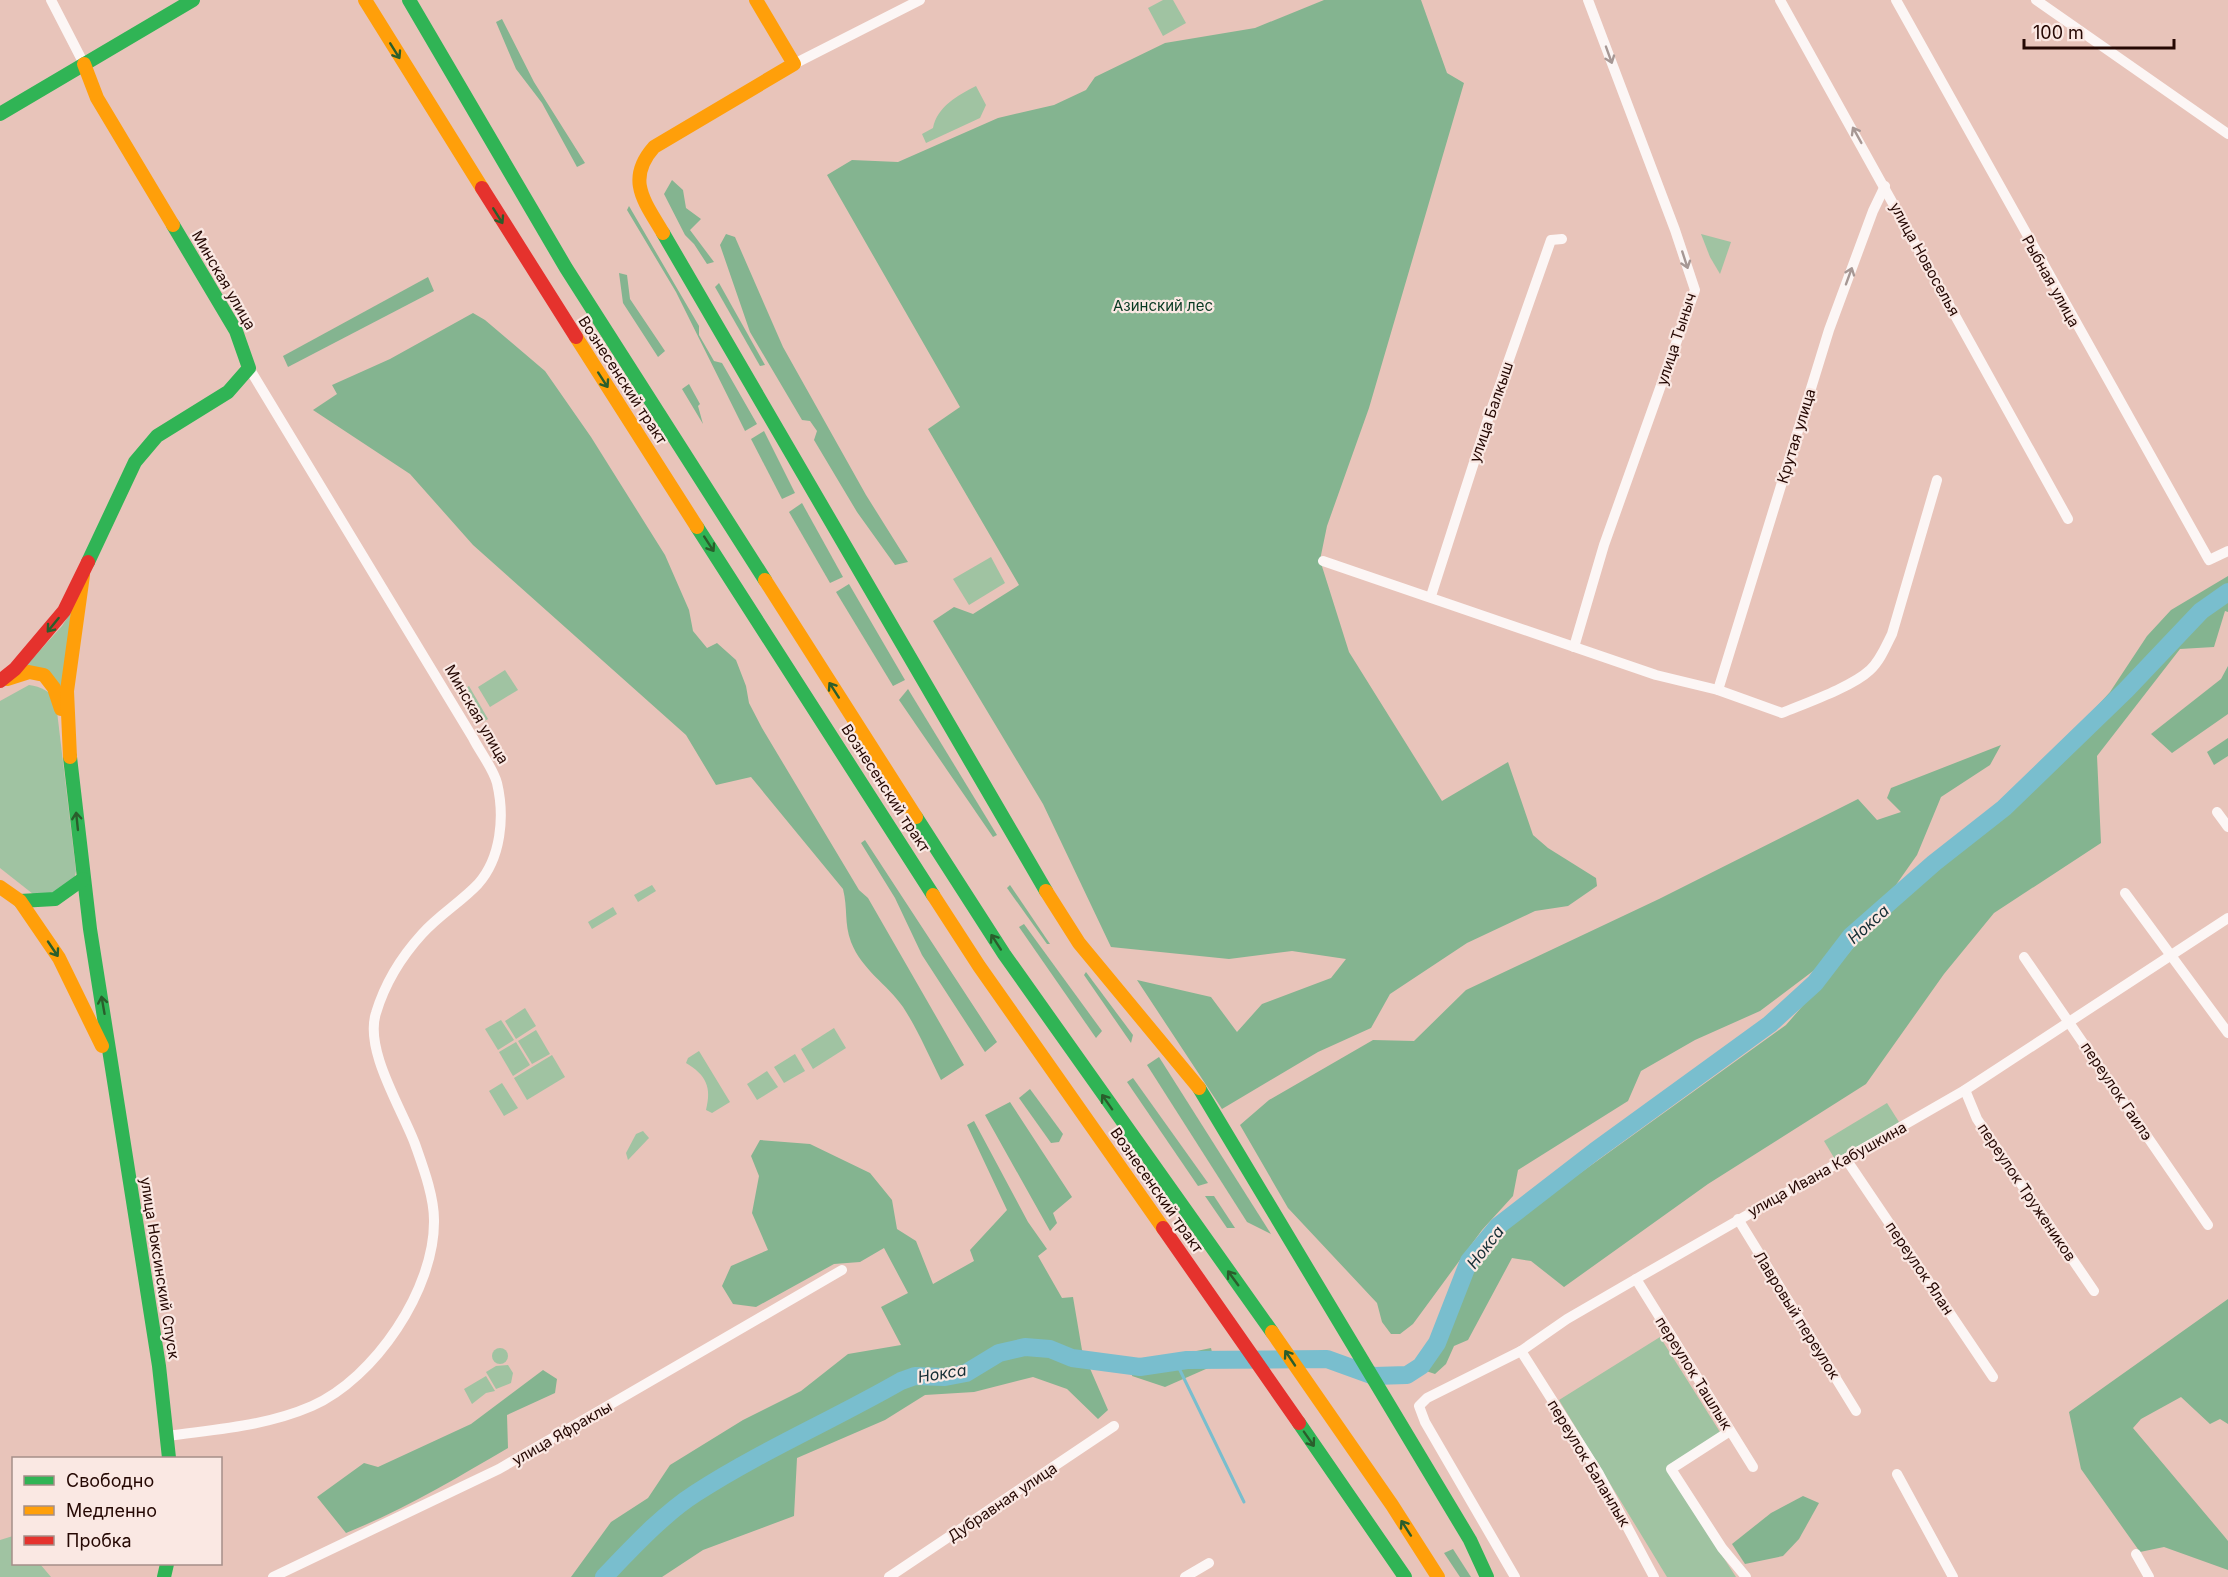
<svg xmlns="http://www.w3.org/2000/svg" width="2228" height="1577" font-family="Inter,sans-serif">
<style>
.green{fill:#a0c3a2}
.forest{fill:#84b490}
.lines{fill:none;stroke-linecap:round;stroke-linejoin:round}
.stream{stroke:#79bece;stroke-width:3}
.river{stroke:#79bece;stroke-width:18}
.street{stroke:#fcf6f5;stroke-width:10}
.fast{stroke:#30b455;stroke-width:14}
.slow{stroke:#ff9f0a;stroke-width:14}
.jam{stroke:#e5322d;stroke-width:14}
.oneway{stroke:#2a5e2c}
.oneway2{stroke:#a69794}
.labels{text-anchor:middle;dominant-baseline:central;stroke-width:4.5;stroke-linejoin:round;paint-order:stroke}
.street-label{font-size:15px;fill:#250803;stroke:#fae8e3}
.park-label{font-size:15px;fill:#073821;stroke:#fae8e3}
.water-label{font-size:16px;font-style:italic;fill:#142d34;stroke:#fae8e3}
</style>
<rect width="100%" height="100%" fill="#e8c4ba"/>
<!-- green -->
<g class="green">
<path d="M1163 0H1173L1186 23 1163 36 1148 8Z"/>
<path d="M976 86 986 105 980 118 926 143 922 134 933 128C937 107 958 95 976 86Z"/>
<path d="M1701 234 1731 242 1720 274 1710 257Z"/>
<path d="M991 557 1005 583 969 605 953 579Z"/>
<path d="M71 612 63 697 25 667 62 626Z"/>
<path d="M505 670 518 690 490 707 478 687Z"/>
<path d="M29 685C41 687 50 690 56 703L76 871 74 880 58 895 33 894 0 868V701Z"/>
<path d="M469 686 488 719 483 722 464 689Z"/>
<path d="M652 885 656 891 638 902 634 895Z"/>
<path d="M613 907 617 914 592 929 588 922Z"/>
<path d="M525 1008 536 1026 516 1039 505 1021Z"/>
<path d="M501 1020 514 1040 498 1050 485 1029Z"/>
<path d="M834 1028 846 1048 813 1069 801 1049Z"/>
<path d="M536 1030 550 1054 532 1064 518 1041Z"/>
<path d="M516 1042 530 1065 513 1076 499 1052Z"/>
<path d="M699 1051 730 1102 712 1113 706 1110C712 1087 706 1075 686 1063L688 1058Z"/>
<path d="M795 1054 805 1071 784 1083 774 1067Z"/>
<path d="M552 1055 565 1077 527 1100 514 1078Z"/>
<path d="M767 1071 778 1087 757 1100 747 1084Z"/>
<path d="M502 1083 518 1108 504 1116 489 1091Z"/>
<path d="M1887 1103 1899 1122 1836 1161 1824 1141Z"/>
<path d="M643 1131 649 1138 628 1160 626 1153 636 1134Z"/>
<path d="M1660 1337 1720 1432 1666 1468 1736 1577H1667L1559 1400Z"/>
<circle cx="500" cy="1356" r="8"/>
<path d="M508 1365 513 1373 511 1383 496 1389 486 1372 496 1366Z"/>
<path d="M486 1376 495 1391 486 1393 472 1404 464 1389Z"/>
<path d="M13 1536 14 1564H40L51 1577H0V1540Z"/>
</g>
<!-- forest -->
<g class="forest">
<path d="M1324 0H1421L1447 73 1464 83 1369 408 1327 526 1320 560 1349 652 1442 801 1508 762 1533 835 1548 848 1596 878 1597 886 1568 906 1535 911 1467 943 1390 994 1371 1028 1318 1052 1222 1109 1137 980 1211 997 1237 1032 1262 1004 1331 978 1346 959 1292 951 1229 959 1111 947 1043 804 933 621 954 607 973 614 1019 585 928 429 960 407 827 175 852 160 898 162 998 118 1054 105 1086 90 1095 77 1165 43 1255 28Z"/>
<path d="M502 19 534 82 585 163 577 167 542 103 516 69 496 22Z"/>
<path d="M672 180 683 190 686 208 701 219 690 230 714 262 707 264 694 244 685 235 664 194Z"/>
<path d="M629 206 699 326V335L714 361 722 363 757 424 745 431 676 292 627 210Z"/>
<path d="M726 234 735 237 783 347 866 495 908 562 895 565 857 512 814 440 817 431 810 421 802 420 750 332 720 245Z"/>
<path d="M619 273 627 275 630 299 665 351 658 357 623 303Z"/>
<path d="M428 277 434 291 288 367 283 356Z"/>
<path d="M719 283 765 365 760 366 715 287Z"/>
<path d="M473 313 485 320 545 371 591 437 665 555 689 610 693 631 707 648 717 643 736 660 746 686 749 703 762 728 859 890 868 898 964 1065 941 1080C929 1056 918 1030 903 1007 887 984 862 970 851 942 844 923 848 909 843 889L751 777 716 785 686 735 473 545 410 474 313 410 337 394 332 385 390 359Z"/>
<path d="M689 384 700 404 698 406 703 424 682 389Z"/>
<path d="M764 431 795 493 782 499 751 439Z"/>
<path d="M802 503 843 577 830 583 789 512Z"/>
<path d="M2228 576V612L2225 611 2214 647 2180 649 2097 756 2101 843 1994 913 1944 974 1866 1084 1708 1184 1564 1287 1531 1261 1512 1258 1468 1340 1454 1346 1446 1364 1435 1374 1423 1370 1440 1351 1474 1263 1501 1230 1786 1025 1935 854 2014 789 2062 745 2110 692 2147 636 2171 610Z"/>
<path d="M849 584 905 680 893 686 836 592Z"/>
<path d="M2228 666V714L2172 753 2151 734 2221 679Z"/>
<path d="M908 689 997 835 993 837 899 700Z"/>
<path d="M2228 738V756L2214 765 2207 752Z"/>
<path d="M2001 745 1990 765 1941 797 1917 855 1872 919 1841 950 1760 1011 1695 1040 1641 1071 1628 1101 1518 1170 1513 1196 1482 1230 1413 1324 1400 1334H1391L1382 1322 1377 1303 1288 1208 1240 1125 1269 1100 1373 1040 1414 1041 1466 990 1659 899 1858 799 1877 820 1901 812 1887 798 1891 788Z"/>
<path d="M865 840 997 1042 985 1052 922 955 895 898 861 843Z"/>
<path d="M1010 885 1050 944H1047L1007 888Z"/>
<path d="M1024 924 1102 1031 1096 1038 1019 927Z"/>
<path d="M1086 972 1133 1035 1131 1043 1084 975Z"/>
<path d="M1159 1057 1271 1234 1247 1222 1147 1065Z"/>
<path d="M1133 1078 1208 1183 1198 1186 1127 1082Z"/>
<path d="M1030 1089 1063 1134 1059 1142 1051 1143 1019 1098Z"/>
<path d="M1010 1102 1072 1197 1053 1213 1057 1223 1050 1231 985 1115Z"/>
<path d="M974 1121 1028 1222 1047 1249 1038 1256 1062 1298 1073 1297 1082 1350 1108 1410 1098 1419 1067 1389 1033 1377 974 1392 925 1395 885 1420 797 1458 794 1516 703 1550 662 1577H571L611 1522 648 1498 670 1465 743 1420 801 1391 848 1354 901 1345 881 1307 908 1293 884 1248 860 1262 834 1264 756 1307 733 1304 722 1286 731 1266 768 1250 752 1213 759 1176 751 1156 760 1140 810 1144 870 1173 892 1200 897 1229 916 1241 933 1284 974 1261 970 1250 1007 1210 967 1125Z"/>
<path d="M1205 1196H1214L1235 1228H1227Z"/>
<path d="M2228 1299V1424L2220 1419 2210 1424 2181 1397 2141 1419 2133 1428 2224 1536 2228 1541V1570L2164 1547 2140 1552 2081 1469 2069 1412Z"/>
<path d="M1211 1348 1215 1365 1165 1387 1132 1376 1133 1364Z"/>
<path d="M543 1370 557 1379 555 1393 507 1415 508 1448C455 1479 403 1510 346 1533L317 1497 364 1463 378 1467 471 1424Z"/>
<path d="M1803 1496 1819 1503 1799 1539 1783 1556 1745 1564 1732 1544 1771 1513Z"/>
<path d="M1453 1549 1471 1577H1460L1444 1553Z"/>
</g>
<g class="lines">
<!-- stream -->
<path class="stream" d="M1176 1362 1244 1502"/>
<!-- river -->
<path class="river" d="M604 1577C631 1549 663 1514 696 1493 761 1451 833 1420 901 1381L915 1376 945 1377 966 1373 999 1353 1025 1347 1050 1349 1072 1358 1140 1367 1187 1360 1327 1359 1374 1376 1407 1375 1421 1366 1437 1343 1469 1261 1498 1226 1595 1151 1770 1024 1815 983 1851 936 1934 863 2004 808 2126 690 2201 611 2228 592"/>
<!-- street -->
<g class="street">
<path d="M51 0 84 64"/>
<path d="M1780 0 2068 519"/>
<path d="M1896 0 2209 560 2228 551"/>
<path d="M2036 0 2228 134"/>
<path d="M794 64 920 0"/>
<path d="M1323 561 1656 675 1718 690 1782 713C1806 703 1852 687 1870 670 1880 661 1886 646 1892 634L1937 480"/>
<path d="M1431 596 1487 422 1551 240 1562 239"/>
<path d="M1574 647 1604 545 1695 290 1675 230 1588 0"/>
<path d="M1718 690 1829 330 1873 211 1885 186"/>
<path d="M2217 812 2228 827"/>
<path d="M2125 893 2228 1033"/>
<path d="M2024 957 2208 1225"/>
<path d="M1965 1090 1977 1119 2094 1291"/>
<path d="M1846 1159 1993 1377"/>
<path d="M1738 1219 1856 1411"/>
<path d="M1636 1279 1753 1467"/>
<path d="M1521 1351 1599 1474 1654 1577"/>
<path d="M1730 1431 1671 1469 1722 1548 1746 1577"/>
<path d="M168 1436C218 1429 266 1426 312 1406 375 1378 435 1289 434 1220 434 1196 423 1167 415 1144 402 1109 364 1050 376 1013 385 983 402 956 422 934 439 915 461 902 478 884 501 858 505 817 497 783 493 768 480 752 473 738L249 368"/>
<path d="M1897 1474 1953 1577"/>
<path d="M2136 1554 2149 1577"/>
<path d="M273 1577 499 1469 842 1270"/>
<path d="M889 1577 1114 1426"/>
<path d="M1185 1577 1209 1563"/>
<path d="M1515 1577 1425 1422 1419 1406 1427 1398 1521 1351 1567 1319 1636 1279 1965 1090 2228 918"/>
</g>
<!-- fast -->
<g class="fast">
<path d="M409 0 566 268 765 580"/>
<path d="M0 114 193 0"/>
<path d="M663 233 1046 891"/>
<path d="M697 527 933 895"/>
<path d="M88 562 135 462 157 436 228 392 249 368 236 331 173 225"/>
<path d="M70 757 90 929 159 1366 169 1458"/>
<path d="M916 817 1004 954 1272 1332"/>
<path d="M20 901 55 899 83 879"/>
<path d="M1199 1088 1470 1540 1487 1577"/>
<path d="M1299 1423 1405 1577"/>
<path d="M164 1577 167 1564"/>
</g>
<!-- slow -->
<g class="slow">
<path d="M365 0 482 188"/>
<path d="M84 64 97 98 173 225"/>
<path d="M663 233C645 202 625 180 654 147L794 64 756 0"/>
<path d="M576 337 697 527"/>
<path d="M765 580 916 817"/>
<path d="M7 679 29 672 44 675 54 688 61 709"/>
<path d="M70 757 67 691 83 575"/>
<path d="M0 887 20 901 59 958 102 1046"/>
<path d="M1046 891 1079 943 1199 1088"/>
<path d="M933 895 979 966 1163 1228"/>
<path d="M1272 1332 1392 1505 1438 1577"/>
</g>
<!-- jam -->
<g class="jam">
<path d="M482 188 576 337"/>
<path d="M0 681 15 669 64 611 88 562"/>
<path d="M1163 1228 1299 1423"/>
</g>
</g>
<!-- one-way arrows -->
<defs><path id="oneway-shaft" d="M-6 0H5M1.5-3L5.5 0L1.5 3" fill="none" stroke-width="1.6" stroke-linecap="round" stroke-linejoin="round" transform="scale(1.5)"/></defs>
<g class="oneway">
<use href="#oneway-shaft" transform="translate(395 51) rotate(58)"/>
<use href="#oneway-shaft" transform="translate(498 216) rotate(58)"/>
<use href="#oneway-shaft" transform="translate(603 380) rotate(57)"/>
<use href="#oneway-shaft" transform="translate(709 544) rotate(57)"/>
<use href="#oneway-shaft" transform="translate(53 625) rotate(129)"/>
<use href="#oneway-shaft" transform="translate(834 690) rotate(-123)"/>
<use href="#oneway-shaft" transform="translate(77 821) rotate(-96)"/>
<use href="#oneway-shaft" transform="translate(996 942) rotate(-123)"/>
<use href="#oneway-shaft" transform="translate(53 949) rotate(56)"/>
<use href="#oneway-shaft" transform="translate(103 1005) rotate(-100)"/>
<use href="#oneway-shaft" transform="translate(1107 1102) rotate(-125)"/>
<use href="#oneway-shaft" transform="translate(1233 1278) rotate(-126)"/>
<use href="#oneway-shaft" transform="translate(1290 1358) rotate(-124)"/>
<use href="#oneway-shaft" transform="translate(1309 1439) rotate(55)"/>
<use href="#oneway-shaft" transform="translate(1406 1528) rotate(-123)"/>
</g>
<g class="oneway2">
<use href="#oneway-shaft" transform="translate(1609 55) rotate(70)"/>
<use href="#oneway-shaft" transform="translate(1857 135) rotate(-119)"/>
<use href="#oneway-shaft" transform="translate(1685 260) rotate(72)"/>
<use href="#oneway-shaft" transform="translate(1849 276) rotate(-70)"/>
</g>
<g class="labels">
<!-- street labels -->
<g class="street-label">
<text transform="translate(1925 259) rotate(61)">улица Новоселья</text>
<text transform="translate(224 280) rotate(60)">Минская улица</text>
<text transform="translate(2051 281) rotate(61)">Рыбная улица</text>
<text transform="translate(1676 339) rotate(-72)">улица Тыныч</text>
<text transform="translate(623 380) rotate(57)">Вознесенский тракт</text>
<text transform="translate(1491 412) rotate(-71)">улица Балкыш</text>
<text transform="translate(1796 436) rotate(-73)">Крутая улица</text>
<text transform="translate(477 714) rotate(60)">Минская улица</text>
<text transform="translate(886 788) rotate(57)">Вознесенский тракт</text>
<text transform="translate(2117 1091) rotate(56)">переулок Гаилэ</text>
<text transform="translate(1827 1169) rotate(-29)">улица Ивана Кабушкина</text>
<text transform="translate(1157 1190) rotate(55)">Вознесенский тракт</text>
<text transform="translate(2027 1192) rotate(56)">переулок Тружеников</text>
<text transform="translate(160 1268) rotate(81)">улица Ноксинский Спуск</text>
<text transform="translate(1920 1268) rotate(56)">переулок Ялан</text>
<text transform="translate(1797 1315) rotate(58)">Лавровый переулок</text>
<text transform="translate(1694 1373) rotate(58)">переулок Ташлык</text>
<text transform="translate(562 1433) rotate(-30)">улица Яфраклы</text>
<text transform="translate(1589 1463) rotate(59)">переулок Баланлык</text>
<text transform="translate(1002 1502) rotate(-34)">Дубравная улица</text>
</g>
<!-- park labels -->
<g class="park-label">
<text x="1163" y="305">Азинский лес</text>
</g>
<!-- water labels -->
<g class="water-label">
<text transform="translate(1868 924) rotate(-42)">Нокса</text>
<text transform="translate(1485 1247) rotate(-52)">Нокса</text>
<text transform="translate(942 1373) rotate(-9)">Нокса</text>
</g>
</g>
<!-- legend -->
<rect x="12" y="1457" width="210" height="108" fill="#fae8e3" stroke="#a58e89" stroke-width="1.5"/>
<rect x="24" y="1476" width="30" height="9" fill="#30b455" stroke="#a58e89" stroke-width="1.5"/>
<text x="66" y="1487" font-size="18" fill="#250803">Свободно</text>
<rect x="24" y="1506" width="30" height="9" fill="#ff9f0a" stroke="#a58e89" stroke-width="1.5"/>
<text x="66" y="1517" font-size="18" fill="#250803">Медленно</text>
<rect x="24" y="1536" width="30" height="9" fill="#e5322d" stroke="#a58e89" stroke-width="1.5"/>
<text x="66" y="1547" font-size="18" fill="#250803">Пробка</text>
<!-- scale -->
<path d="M2024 39v9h150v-9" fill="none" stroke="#250803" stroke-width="3"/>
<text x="2033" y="39" font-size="18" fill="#250803" stroke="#fae8e3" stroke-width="4.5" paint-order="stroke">100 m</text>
</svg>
